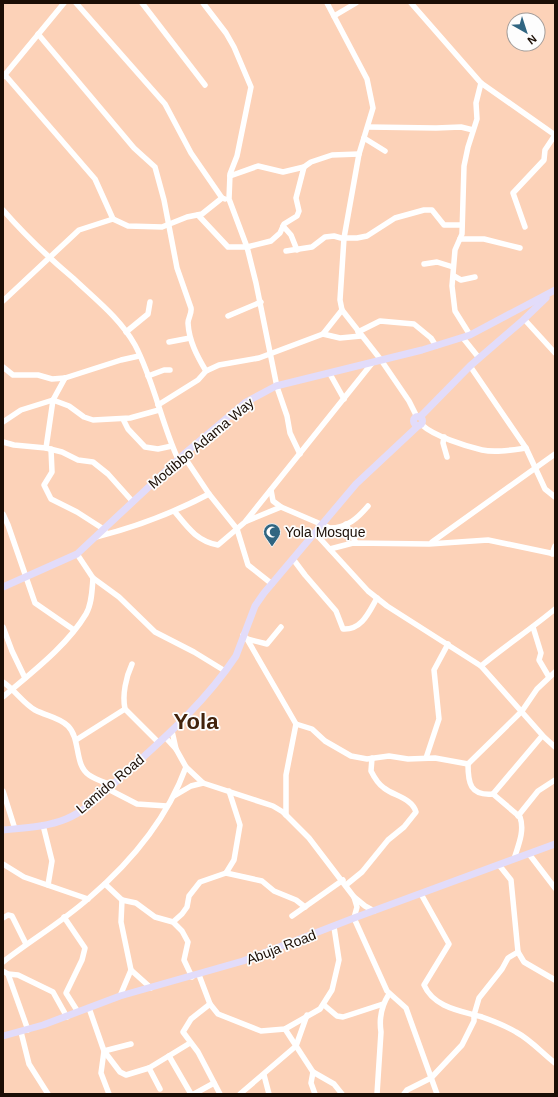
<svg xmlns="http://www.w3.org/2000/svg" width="558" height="1097" font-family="Helvetica,sans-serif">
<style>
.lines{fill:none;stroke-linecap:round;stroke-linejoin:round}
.minor{stroke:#fff;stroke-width:5.5}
.major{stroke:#e2dcfa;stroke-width:7}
.labels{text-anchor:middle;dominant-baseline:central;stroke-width:3.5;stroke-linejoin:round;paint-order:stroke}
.street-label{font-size:14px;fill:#1b0e05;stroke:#fdfdfd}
.poi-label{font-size:14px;fill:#1b0e05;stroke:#fdfdfd;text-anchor:start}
.town-label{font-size:22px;font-weight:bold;fill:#42230c;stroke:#fdfdfd}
</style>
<rect width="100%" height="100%" fill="#fcd2b8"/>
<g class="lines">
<!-- minor -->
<g class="minor">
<path d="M76 3 165 104 191 153 222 198 225 199"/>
<path d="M142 3 205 85"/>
<path d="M203 3 226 33 234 47 251 87 237 156 230 174 229 199 247 247 256 283 277 387 287 416 290 433 300 454"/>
<path d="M327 3 367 79 373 108 359 154 344 238 340 300 342 310 381 360 409 401 417 417"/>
<path d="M411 3 481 83 555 135"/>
<path d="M334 16 356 3"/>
<path d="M38 34 134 148 155 167 164 200 177 268 191 308C192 314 188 318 188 323 189 341 197 356 206 371"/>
<path d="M5 75 95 179 113 219"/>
<path d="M3 77 64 3"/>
<path d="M368 127 436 128 461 127 473 130"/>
<path d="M364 138 385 151"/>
<path d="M230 176 258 166 283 172 304 167 311 162 332 155 359 154"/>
<path d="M3 210C24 234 48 257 73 278 95 299 120 318 135 345 154 381 161 422 178 459"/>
<path d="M198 215 228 247H247L271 241 280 233 284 224 297 216 299 211 296 198 304 167"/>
<path d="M283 226 291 235 297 250"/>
<path d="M525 227 513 193 544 160 545 150 555 135"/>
<path d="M460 239H484L520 248"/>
<path d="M286 251 312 247 325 237 334 236 341 238H357L367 236 395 218 424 210H432L444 225H462"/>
<path d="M424 264 437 262 453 267"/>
<path d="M454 276 461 280 475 277"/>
<path d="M3 301 79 230 113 219 128 226 162 227 187 217 202 214 222 198"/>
<path d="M228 316 261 302"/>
<path d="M524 319 555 353"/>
<path d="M126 332 148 314 150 302"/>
<path d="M358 332 380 321 414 324 431 338 436 346"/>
<path d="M323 334 340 338 361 336"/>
<path d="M470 335 455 311 452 286 455 250 462 234 464 166 468 147 477 119 476 103 481 83"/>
<path d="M463 338 479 358"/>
<path d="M169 342 190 338"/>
<path d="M470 366 526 448 545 489 555 497"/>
<path d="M3 367 13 375H38L52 379 65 378 121 360 139 356"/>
<path d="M330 374 344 399"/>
<path d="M148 376 164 370H170"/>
<path d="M158 405 198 380 206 371 219 365 259 358 323 334 342 310"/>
<path d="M123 419 128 429 145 447 158 449 172 446"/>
<path d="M3 422 21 410 53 400 65 378"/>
<path d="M422 425C434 436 465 446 482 450 496 453 512 450 526 448"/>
<path d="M444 437 443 443 447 457"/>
<path d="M3 442 14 445 46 448 62 452 78 460 93 462 108 474 133 502"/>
<path d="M46 448 53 400 69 406 84 417 93 420 130 418 159 410"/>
<path d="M51 449 52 472 44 485 51 499 77 512 105 530"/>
<path d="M183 455 209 494 237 529 248 565 272 584"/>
<path d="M271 490 273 501 281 507 330 528C347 528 358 518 368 506"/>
<path d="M175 512C188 528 197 541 218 545L245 522 373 362"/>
<path d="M3 514 8 525 35 603 74 630"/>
<path d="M247 521 281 507"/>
<path d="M346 524 356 543"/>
<path d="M315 533 368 591 387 606 481 666 544 737 555 747"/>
<path d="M96 537C136 527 173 513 209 494"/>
<path d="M432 542 555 454"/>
<path d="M330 549 353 543 429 544 488 540 555 554"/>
<path d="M77 554 93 578 119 597 155 632 194 652 225 671"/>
<path d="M552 554 555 546"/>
<path d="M293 559 305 575 336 611 343 629C362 630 369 612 377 598"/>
<path d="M3 627 12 651 25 678"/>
<path d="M533 627 541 653 539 660 549 677"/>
<path d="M243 635 247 639 296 724 286 775V815"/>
<path d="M247 639 267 644 281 627"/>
<path d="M132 664C126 677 122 695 125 709L159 743"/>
<path d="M481 666C505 646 531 629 555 609"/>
<path d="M3 682C15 690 23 703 35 710 46 716 59 717 68 726 81 739 74 765 89 775 96 780 104 782 112 785"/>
<path d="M3 697C31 673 67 646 86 614 92 604 92 590 93 578"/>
<path d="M296 724 312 729 325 741 351 756 367 759 389 756 408 759 435 758 468 764 522 711 537 689 555 672"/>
<path d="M172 731 176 749"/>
<path d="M76 740 125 709"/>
<path d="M426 758 439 719 434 670 448 644"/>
<path d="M468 764C468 783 470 796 493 794"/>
<path d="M186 767 203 783 273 806 283 812 309 838 354 897 365 906 374 911"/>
<path d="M108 789 137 804 167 806"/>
<path d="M3 791 15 829"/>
<path d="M174 796 191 786 203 783"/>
<path d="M518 816 538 791 555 780"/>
<path d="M43 825 52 861 48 885"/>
<path d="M529 854 555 888"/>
<path d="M514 859C518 846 525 831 520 817L493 794 542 736"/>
<path d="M3 864 24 877 88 899"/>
<path d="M499 865 511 880 518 952 524 962 555 980"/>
<path d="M226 873 262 881 274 891 296 900 305 907"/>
<path d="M105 884 122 900 136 903 155 917 173 922 182 931 188 942 184 960 192 977"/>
<path d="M346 885 362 872 388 840 404 827 416 812C412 798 394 796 384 788 378 784 374 777 371 771L372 758"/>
<path d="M421 894 449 944 424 985C434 1008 462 1011 482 1017 493 1021 506 1026 516 1032 531 1040 542 1053 555 1063"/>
<path d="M354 897 357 907 354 918 387 991 406 1008 437 1094"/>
<path d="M292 916 343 880"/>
<path d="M64 917 85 948 82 960 66 993 78 1012"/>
<path d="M3 918 8 915 12 916 26 944"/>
<path d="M173 922 182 914 187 907 189 896 200 882 226 873 234 860 240 825 229 791"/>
<path d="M3 962C31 940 62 922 89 898 130 863 167 819 186 767L176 749 165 737"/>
<path d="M131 970 151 988"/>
<path d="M3 971 8 974 18 975 53 992 67 1017"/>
<path d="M8 974 28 1030"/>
<path d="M199 975 210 1004 218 1014 261 1031 285 1029 320 1009 332 990 339 960 334 927"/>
<path d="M120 996 131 970 121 922 122 900"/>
<path d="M210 1004 191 1019 183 1032 198 1052 220 1094"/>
<path d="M324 1005 337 1016 343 1017 383 1004"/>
<path d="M89 1008 104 1051 101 1073 109 1094"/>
<path d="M285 1029 313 1072 334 1084 342 1094"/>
<path d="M21 1032 29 1064 48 1094"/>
<path d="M131 1044 104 1051 120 1072 126 1075 149 1068 190 1043"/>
<path d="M169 1056 191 1094"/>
<path d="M149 1068 160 1089"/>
<path d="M313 1072 311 1083 315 1094"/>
<path d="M264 1075 269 1094"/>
<path d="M194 1094 214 1083"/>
<path d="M240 1094 296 1046 307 1015"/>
<path d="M377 1094 381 1032C379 1019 382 1005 389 994"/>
<path d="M404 1094 407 1090 431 1078 462 1045 474 1021V1015L479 998 502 969 508 958 518 952"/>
</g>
<!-- major -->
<g class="major">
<circle cx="418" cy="421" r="4.5"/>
<path d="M420 417 470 366 521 322 546 298"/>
<path d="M3 587 77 554 183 455 246 402 276 386 422 350 470 335 555 290"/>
<path d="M3 830C23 828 47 827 66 819 86 811 103 793 119 779 161 741 204 704 236 656L255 606 264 593 356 484 418 426"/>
<path d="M3 1036 43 1025 120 996 243 961 354 918 555 844"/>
</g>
</g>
<!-- icons -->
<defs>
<g id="mosque-pin" transform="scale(0.9)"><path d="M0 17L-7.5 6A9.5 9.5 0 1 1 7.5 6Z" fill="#306581" stroke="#fdfdfd"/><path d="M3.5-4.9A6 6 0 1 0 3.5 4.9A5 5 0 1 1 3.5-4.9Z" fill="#fff"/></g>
</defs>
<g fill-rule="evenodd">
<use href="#mosque-pin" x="272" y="532"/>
</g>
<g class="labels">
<!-- street labels -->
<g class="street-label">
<text transform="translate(201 443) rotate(-40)">Modibbo Adama Way</text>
<text transform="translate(110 784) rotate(-40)">Lamido Road</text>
<text transform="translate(281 947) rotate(-21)">Abuja Road</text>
</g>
<!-- poi labels -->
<g class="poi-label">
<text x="285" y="532">Yola Mosque</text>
</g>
<!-- town labels -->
<g class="town-label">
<text x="196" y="721">Yola</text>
</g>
</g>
<!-- border -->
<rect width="558" height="1097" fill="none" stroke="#1b0e05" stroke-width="8"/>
<!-- north arrow -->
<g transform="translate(526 32) rotate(141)"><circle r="19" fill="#fdfdfd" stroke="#a39d9a"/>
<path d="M0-3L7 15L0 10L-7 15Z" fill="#306581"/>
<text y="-6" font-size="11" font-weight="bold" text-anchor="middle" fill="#1b0e05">N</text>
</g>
</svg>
